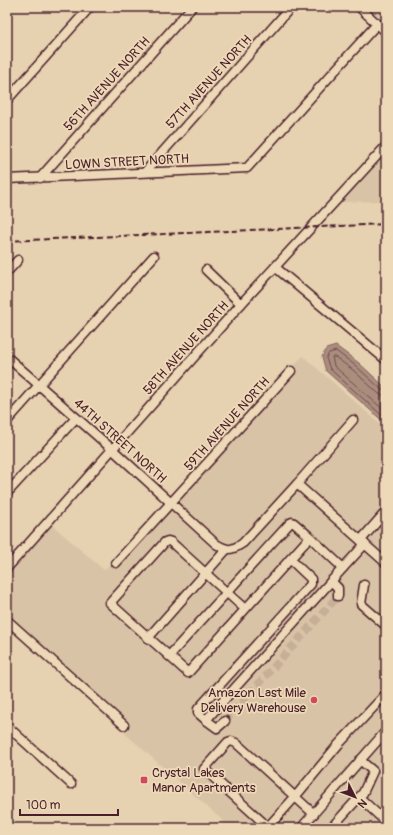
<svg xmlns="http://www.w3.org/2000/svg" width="393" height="835" font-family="Pangolin,sans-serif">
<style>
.built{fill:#d9c3a6}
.water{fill:#ab8d7e;stroke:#84615d}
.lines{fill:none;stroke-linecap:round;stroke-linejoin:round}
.shore{stroke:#714b4c;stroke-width:1}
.minor-tunnel{stroke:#c7ae96;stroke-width:8;stroke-dasharray:8 4;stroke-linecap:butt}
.minor-casing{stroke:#4a1f2b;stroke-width:11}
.minor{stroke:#edd9b7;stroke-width:8}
.rail{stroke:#4a1f2b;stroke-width:2;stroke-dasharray:6 3;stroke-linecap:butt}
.poi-dot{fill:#d1495b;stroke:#edd9b7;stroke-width:1.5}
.labels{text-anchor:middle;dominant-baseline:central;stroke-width:3.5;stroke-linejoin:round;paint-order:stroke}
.street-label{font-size:13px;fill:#4a1f2b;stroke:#edd9b7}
.poi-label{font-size:13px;fill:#4a1f2b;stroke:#edd9b7;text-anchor:end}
</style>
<rect width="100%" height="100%" fill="#e6d2b1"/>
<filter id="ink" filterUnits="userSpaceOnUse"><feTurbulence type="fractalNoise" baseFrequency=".025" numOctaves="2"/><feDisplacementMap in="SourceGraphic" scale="8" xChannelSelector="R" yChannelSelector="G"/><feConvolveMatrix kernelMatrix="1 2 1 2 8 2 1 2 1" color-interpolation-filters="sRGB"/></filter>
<g filter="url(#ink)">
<!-- built -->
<g class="built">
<path d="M363 7H386V28Z"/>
<path d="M386 151V201L339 202Z"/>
<path d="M303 356 386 429V558L302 484 358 420 353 415 240 540 232 545 226 546 218 542 176 503 296 372 292 367Z"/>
<path d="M298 489 386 567V726L296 828H218L223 821 7 628V625L124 729 128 725 7 616V573L51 524 104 570 131 542 111 563 117 568 172 508 217 549 227 553 235 552 245 546Z"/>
<path d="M386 737V828H306L363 762Z"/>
</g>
<!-- water -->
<path class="water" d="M336 346 359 363 386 388V424L326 371 322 357 326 349Z"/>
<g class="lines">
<!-- shore -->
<g class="shore">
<path d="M386 391 382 390 356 366 336 351 329 353 326 358 330 369 386 419"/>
<path d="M386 396 379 394 353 370 335 357H332L334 366 386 412"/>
</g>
<!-- minor-tunnel -->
<path class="minor-tunnel" d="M225 721 338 596"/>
<!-- minor casing -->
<g class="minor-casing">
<g id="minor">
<path d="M359 7 386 32"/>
<path d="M7 100 90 7"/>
<path d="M145 172 291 7"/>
<path d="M40 178 192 7"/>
<path d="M7 179 247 168 377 24"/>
<path d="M275 267 386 360"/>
<path d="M206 270 241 304"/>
<path d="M7 272 18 260"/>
<path d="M7 357 112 449 216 544C228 551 231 551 243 543L297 484 353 420"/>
<path d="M7 421 154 256"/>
<path d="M297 484 386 563"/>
<path d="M7 493 76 418"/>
<path d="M361 540 383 515"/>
<path d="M290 559 311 579V584L198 709V713L206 720 343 568"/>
<path d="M116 563 291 371"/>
<path d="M7 568 241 304 386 146"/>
<path d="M331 581 338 588V596"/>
<path d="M364 585 361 604 385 625"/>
<path d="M245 609 171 542 168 541 165 542 110 603 188 673 310 537 343 568 365 544"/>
<path d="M7 620 124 725"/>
<path d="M148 638 226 550"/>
<path d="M169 656 290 523 292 522 294 523 310 537"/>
<path d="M206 720 217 728 225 721"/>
<path d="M7 726 71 784"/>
<path d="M360 798 386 822"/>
<path d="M314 814 236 743 231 741 228 742 204 769 268 827 295 797 338 745 384 696 386 692"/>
<path d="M301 828 386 731"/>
<path d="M331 828 363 793 373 771 360 760"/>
</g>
</g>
<!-- minor -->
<use href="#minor" class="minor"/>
<!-- rail -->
<path class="rail" d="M7 241 386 224"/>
</g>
</g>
<!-- markers -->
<g class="poi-dot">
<circle cx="314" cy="700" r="4"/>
<rect x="140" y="776" width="8" height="8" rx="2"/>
</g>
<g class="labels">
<!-- street labels -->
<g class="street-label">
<text transform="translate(209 82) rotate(-48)">57TH AVENUE NORTH</text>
<text transform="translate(107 84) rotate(-48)">56TH AVENUE NORTH</text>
<text transform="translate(127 162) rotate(-3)">LOWN STREET NORTH</text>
<text transform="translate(186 348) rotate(-48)">58TH AVENUE NORTH</text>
<text transform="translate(227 424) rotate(-48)">59TH AVENUE NORTH</text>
<text transform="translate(120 441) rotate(42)">44TH STREET NORTH</text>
</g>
<!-- poi labels -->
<g class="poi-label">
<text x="306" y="693">Amazon Last Mile<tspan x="306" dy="15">Delivery Warehouse</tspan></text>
<text x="152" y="773" text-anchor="start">Crystal Lakes<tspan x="152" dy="15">Manor Apartments</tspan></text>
</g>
</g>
<!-- margin -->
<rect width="393" height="835" fill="none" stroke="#edd9b7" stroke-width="24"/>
<rect x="12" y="12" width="369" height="811" fill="none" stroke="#4a1f2b" stroke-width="1.5" filter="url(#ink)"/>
<!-- north arrow -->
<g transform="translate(355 797) rotate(132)" stroke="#edd9b7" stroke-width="3" paint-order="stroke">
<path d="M0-3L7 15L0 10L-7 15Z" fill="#4a1f2b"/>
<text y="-6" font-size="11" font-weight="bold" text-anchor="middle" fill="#4a1f2b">N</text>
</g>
<!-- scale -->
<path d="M20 809v6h98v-6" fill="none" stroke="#4a1f2b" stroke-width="2"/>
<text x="26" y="809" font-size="12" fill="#4a1f2b" stroke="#edd9b7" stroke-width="3" paint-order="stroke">100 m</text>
</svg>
